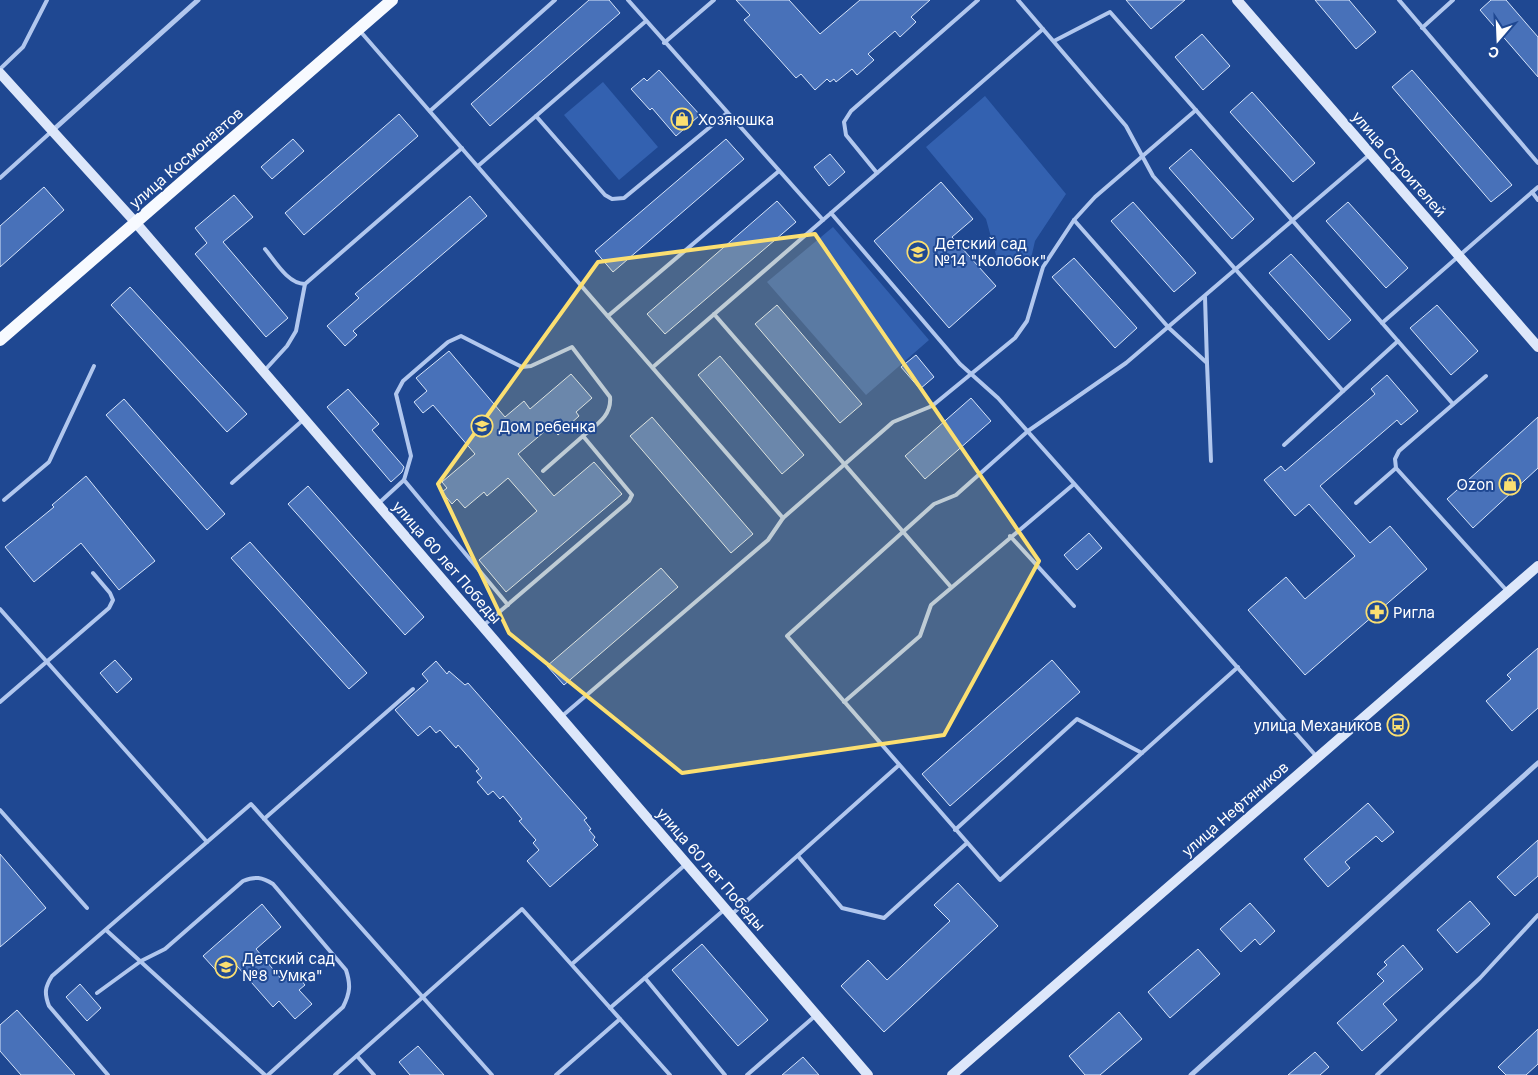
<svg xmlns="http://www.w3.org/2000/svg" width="1538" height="1075" font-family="Inter,sans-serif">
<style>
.green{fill:#3361b0}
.building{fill:#4871b9;stroke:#d6e4fa}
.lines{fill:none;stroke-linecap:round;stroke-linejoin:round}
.lane{stroke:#b1c7ee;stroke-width:4}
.street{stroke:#b1c7ee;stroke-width:5}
.secondary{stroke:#dde7fa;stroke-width:10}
.primary{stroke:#f7faff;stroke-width:12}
.marked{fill:#fbdf71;fill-opacity:0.2;stroke:#fbdf71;stroke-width:4;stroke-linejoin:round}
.labels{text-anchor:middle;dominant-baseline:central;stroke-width:4;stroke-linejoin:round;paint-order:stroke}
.poi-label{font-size:15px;fill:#fff;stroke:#1f4892;text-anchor:start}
.street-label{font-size:15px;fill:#fff;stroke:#1f4892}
</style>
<rect width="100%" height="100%" fill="#1f4892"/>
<!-- green -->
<g class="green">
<path d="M603 82 658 147 619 180 564 115Z"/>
<path d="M985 96 1066 194 1035 241 1030 263 1004 264 996 255 986 219 926 147Z"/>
<path d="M833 227 929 340 866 395 767 282Z"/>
</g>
<!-- building -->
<g class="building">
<path d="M589 0H609L620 13 490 126 471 104Z"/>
<path d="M736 0H789L820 34 860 0H930L911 17 916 22 900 37 895 31 868 54 874 60 857 75 852 69 836 82 834 79 830 82 827 79 815 90 801 74 796 78 744 20 750 15Z"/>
<path d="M1126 0H1185L1151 29Z"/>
<path d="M1315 0H1349L1376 32 1356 49Z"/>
<path d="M1491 0H1506L1538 37V77L1480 10Z"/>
<path d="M1202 34 1230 66 1203 90 1175 57Z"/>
<path d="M659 70 700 115 676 136 652 108 650 110 631 89 644 78 647 81Z"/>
<path d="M1412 70 1512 185 1491 202 1392 87Z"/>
<path d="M1252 92 1315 163 1293 182 1230 112Z"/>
<path d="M399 114 418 136 304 235 285 213Z"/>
<path d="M293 139 304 151 272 179 261 167Z"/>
<path d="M726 139 744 159 613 272 595 251Z"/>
<path d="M1191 149 1254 219 1232 239 1169 168Z"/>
<path d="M830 154 845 172 829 186 814 167Z"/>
<path d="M941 182 973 219 952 237 996 286 949 328 874 241Z"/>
<path d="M44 187 64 210 0 267V226Z"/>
<path d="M234 195 253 217 223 242 288 318 266 337 195 254 207 243 195 228Z"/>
<path d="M470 196 487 216 353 331 357 335 345 346 327 326 359 298 355 294Z"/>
<path d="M777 201 796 222 665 334 647 314Z"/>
<path d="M1133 202 1196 273 1174 292 1111 221Z"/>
<path d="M1348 202 1408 268 1386 288 1326 221Z"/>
<path d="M1291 254 1351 320 1329 340 1269 273Z"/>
<path d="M1074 258 1137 328 1115 348 1052 277Z"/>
<path d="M130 287 247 414 227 432 111 305Z"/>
<path d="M777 305 862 404 840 423 755 324Z"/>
<path d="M1437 305 1478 351 1451 375 1410 328Z"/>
<path d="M449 351 505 417 524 401 530 409 571 374 592 398 576 412 579 416 558 435 551 426 518 454 554 496 594 462 622 494 506 592 479 560 537 511 508 478 487 496 484 492 465 508 457 499 452 504 442 492 447 488 442 482 475 454 433 405 423 413 414 402 427 391 416 378Z"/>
<path d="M916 355 934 377 920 389 901 367Z"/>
<path d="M720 356 804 455 782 474 698 375Z"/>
<path d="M1387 375 1418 411 1401 425 1397 420 1320 486 1370 543 1390 526 1427 569 1305 675 1248 610 1286 577 1305 599 1355 556 1309 504 1295 516 1264 480 1281 466 1285 471 1375 394 1371 389Z"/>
<path d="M348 389 379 424 372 430 404 467 402 472 391 482 327 407Z"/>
<path d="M971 398 991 421 925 479 905 456Z"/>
<path d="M124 399 225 514 207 530 106 415Z"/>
<path d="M652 417 753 534 731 553 630 436Z"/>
<path d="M1538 417V468L1473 528 1447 499Z"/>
<path d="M86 476 155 561 119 590 81 543 34 582 5 547 54 507 52 505Z"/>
<path d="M308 486 424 617 405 635 288 504Z"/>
<path d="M1089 533 1102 548 1077 570 1064 555Z"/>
<path d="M250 542 367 673 349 689 231 558Z"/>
<path d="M661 568 678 587 564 685 547 666Z"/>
<path d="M1538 648V708L1512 731 1486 701 1511 679 1507 675Z"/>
<path d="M115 660 132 679 117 693 100 673Z"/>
<path d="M1052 660 1080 692 950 806 922 774Z"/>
<path d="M436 661 447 674 449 671 465 685 468 683 587 818 584 820 591 829 589 830 595 837 593 840 598 845 550 887 527 861 539 850 533 843 536 840 519 821 522 819 503 796 500 799 493 791 488 795 477 782 482 778 476 771 479 769 458 745 456 748 440 730 436 733 430 726 418 736 395 710 428 681 422 674Z"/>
<path d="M1368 803 1394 832 1382 842 1376 836 1345 862 1350 868 1328 887 1304 859Z"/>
<path d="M1538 840V876L1515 896 1497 877Z"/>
<path d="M0 854 46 908 0 947Z"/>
<path d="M958 883 998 926 884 1032 841 986 868 960 887 980 950 921 934 905Z"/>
<path d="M1470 901 1490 924 1457 953 1437 930Z"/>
<path d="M1250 903 1275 931 1260 945 1255 939 1241 952 1220 929Z"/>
<path d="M262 904 281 927 256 949 283 981 294 972 305 985 299 990 312 1004 295 1019 279 1001 273 1007 237 966 223 978 203 956Z"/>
<path d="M702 944 768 1020 738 1046 672 970Z"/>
<path d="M1403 945 1423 969 1383 1004 1397 1020 1362 1051 1337 1023 1384 981 1377 974 1387 965 1384 962Z"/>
<path d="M1198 949 1220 974 1170 1018 1148 992Z"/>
<path d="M80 984 101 1008 87 1021 66 997Z"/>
<path d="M17 1010 75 1075H21L0 1051V1025Z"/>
<path d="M1119 1012 1142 1039 1100 1075H1085L1069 1056Z"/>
<path d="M1538 1029V1064L1526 1075H1506L1498 1067Z"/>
<path d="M418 1046 444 1075H410L399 1062Z"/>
<path d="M1315 1052 1329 1067 1320 1075H1288Z"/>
<path d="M803 1057 819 1075H782Z"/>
</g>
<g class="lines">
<!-- lane -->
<g class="lane">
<path d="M628 0 823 220 1043 29"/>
<path d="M1018 0 1126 126 1153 176 1343 391"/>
<path d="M1399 0 1538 163"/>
<path d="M1422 28 1453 0"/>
<path d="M360 31 783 518"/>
<path d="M1054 41 1110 12 1453 404"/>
<path d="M664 43 714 0"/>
<path d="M0 69 23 47 47 0"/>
<path d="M430 111 555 0"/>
<path d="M536 116 605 195 612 199 624 198 727 113"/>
<path d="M478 166 646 21"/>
<path d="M877 173 846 135 844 122 851 111 978 0"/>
<path d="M0 178 52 131"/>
<path d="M1532 192 1538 200"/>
<path d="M831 213 960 364 998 398 1317 757"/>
<path d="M1074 220 1169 328 1207 363 1211 461"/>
<path d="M265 249C275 261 288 284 305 284L462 148"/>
<path d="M1205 297 1207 363"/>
<path d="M714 314 951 587"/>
<path d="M608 316 779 171"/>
<path d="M1382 323 1538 187"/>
<path d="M653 367 823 220"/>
<path d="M265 370 287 346 296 331 305 284"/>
<path d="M1486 376 1399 451 1395 459 1396 468 1508 592"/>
<path d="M1284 445 1398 341"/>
<path d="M232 483 303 420"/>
<path d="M4 500 49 462 94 366"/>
<path d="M379 503 404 480"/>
<path d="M1356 503 1396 468"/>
<path d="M1010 536 1074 606"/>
<path d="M508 605 404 480 411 456 396 394 403 381 448 342 461 336 522 367 531 366 572 347 610 397C612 416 596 425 583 436"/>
<path d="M0 609 207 842"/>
<path d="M484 625 629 501 632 495 583 436 543 471"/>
<path d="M1238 667 1000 880 787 636 934 504 956 495 1028 431 1126 363 1369 155"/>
<path d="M0 702 109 608 113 600 110 593 93 573"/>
<path d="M844 702 920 636 931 605 1074 484"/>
<path d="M561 717 727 575 768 540 783 518 893 422 932 406 1015 338 1027 321 1043 267 1074 220 1095 197 1196 110"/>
<path d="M0 810 87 908"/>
<path d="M264 819 413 689"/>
<path d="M955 830 1077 719 1142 753"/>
<path d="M798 856 842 908 884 918 967 843"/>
<path d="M731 915 899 765"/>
<path d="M106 930 265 1075"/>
<path d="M572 964 686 864"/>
<path d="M645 978 725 1075"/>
<path d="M97 993 141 961 165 949 243 881C255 876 262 877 273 884L346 970C351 985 350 993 343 1007L268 1075"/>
<path d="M610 1008 725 909"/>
<path d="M357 1056 374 1075"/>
<path d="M108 1075 49 1006C44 993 45 987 52 976L251 804 492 1075"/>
<path d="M335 1075 522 909 670 1075"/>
<path d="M556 1075 620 1019"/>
<path d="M747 1075 815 1016"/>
<path d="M1377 1075 1480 978 1538 915"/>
</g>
<!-- street -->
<g class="street">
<path d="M52 131 198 0"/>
<path d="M1191 1075 1538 763"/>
</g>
<!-- secondary -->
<g class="secondary">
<path d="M1237 0 1538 347"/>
<path d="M0 73 136 223 868 1075"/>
<path d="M952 1075 1538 566"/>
</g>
<!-- primary -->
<path class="primary" d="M0 340 392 0"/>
</g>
<!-- marked area -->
<path class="marked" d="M815 234 1039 561 944 735 682 773 509 633 438 484 598 262Z"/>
<!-- icons -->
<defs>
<g id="shop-ring" transform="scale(1.125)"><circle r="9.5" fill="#1f4892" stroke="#fbdf71" stroke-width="1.5"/><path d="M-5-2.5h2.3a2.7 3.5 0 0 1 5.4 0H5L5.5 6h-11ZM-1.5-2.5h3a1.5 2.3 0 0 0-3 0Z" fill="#fbdf71"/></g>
<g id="school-ring" transform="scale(1.125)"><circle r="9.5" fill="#1f4892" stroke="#fbdf71" stroke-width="1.5"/><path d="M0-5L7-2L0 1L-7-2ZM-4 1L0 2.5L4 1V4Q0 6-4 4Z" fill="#fbdf71"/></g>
<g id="pharmacy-ring" transform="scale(1.125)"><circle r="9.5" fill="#1f4892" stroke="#fbdf71" stroke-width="1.5"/><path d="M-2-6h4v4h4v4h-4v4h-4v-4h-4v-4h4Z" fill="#fbdf71"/></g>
<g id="bus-ring" transform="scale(1.125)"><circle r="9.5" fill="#1f4892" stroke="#fbdf71" stroke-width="1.5"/><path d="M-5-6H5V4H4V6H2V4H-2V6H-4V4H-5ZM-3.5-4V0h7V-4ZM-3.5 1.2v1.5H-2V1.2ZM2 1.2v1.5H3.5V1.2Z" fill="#fbdf71"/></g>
</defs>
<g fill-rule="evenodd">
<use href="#shop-ring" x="682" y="119"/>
<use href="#school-ring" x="918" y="252"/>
<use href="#school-ring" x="482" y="426"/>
<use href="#shop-ring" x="1510" y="484"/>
<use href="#pharmacy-ring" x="1377" y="612"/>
<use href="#bus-ring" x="1398" y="725"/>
<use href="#school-ring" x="226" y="967"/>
</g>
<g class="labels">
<!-- poi labels -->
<g class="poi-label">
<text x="698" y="119">Хозяюшка</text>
<text x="934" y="243">Детский сад<tspan x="934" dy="17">№14 "Колобок"</tspan></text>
<text x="498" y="426">Дом ребенка</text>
<text x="1494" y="484" text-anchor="end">Ozon</text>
<text x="1393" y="612">Ригла</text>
<text x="1382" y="725" text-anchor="end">улица Механиков</text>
<text x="242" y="958">Детский сад<tspan x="242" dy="17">№8 "Умка"</tspan></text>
</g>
<!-- street labels -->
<g class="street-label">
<text transform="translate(186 158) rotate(-41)">улица Космонавтов</text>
<text transform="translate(1399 164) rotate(49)">улица Строителей</text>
<text transform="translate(447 562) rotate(49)">улица 60 лет Победы</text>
<text transform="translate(1235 809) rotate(-41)">улица Нефтяников</text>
<text transform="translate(711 869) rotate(49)">улица 60 лет Победы</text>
</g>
</g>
<!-- north arrow -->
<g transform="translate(1498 40) rotate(199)" stroke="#1f4892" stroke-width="4" paint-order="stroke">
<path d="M0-4L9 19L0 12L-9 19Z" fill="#ffffff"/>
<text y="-8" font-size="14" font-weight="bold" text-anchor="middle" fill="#ffffff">С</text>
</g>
</svg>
